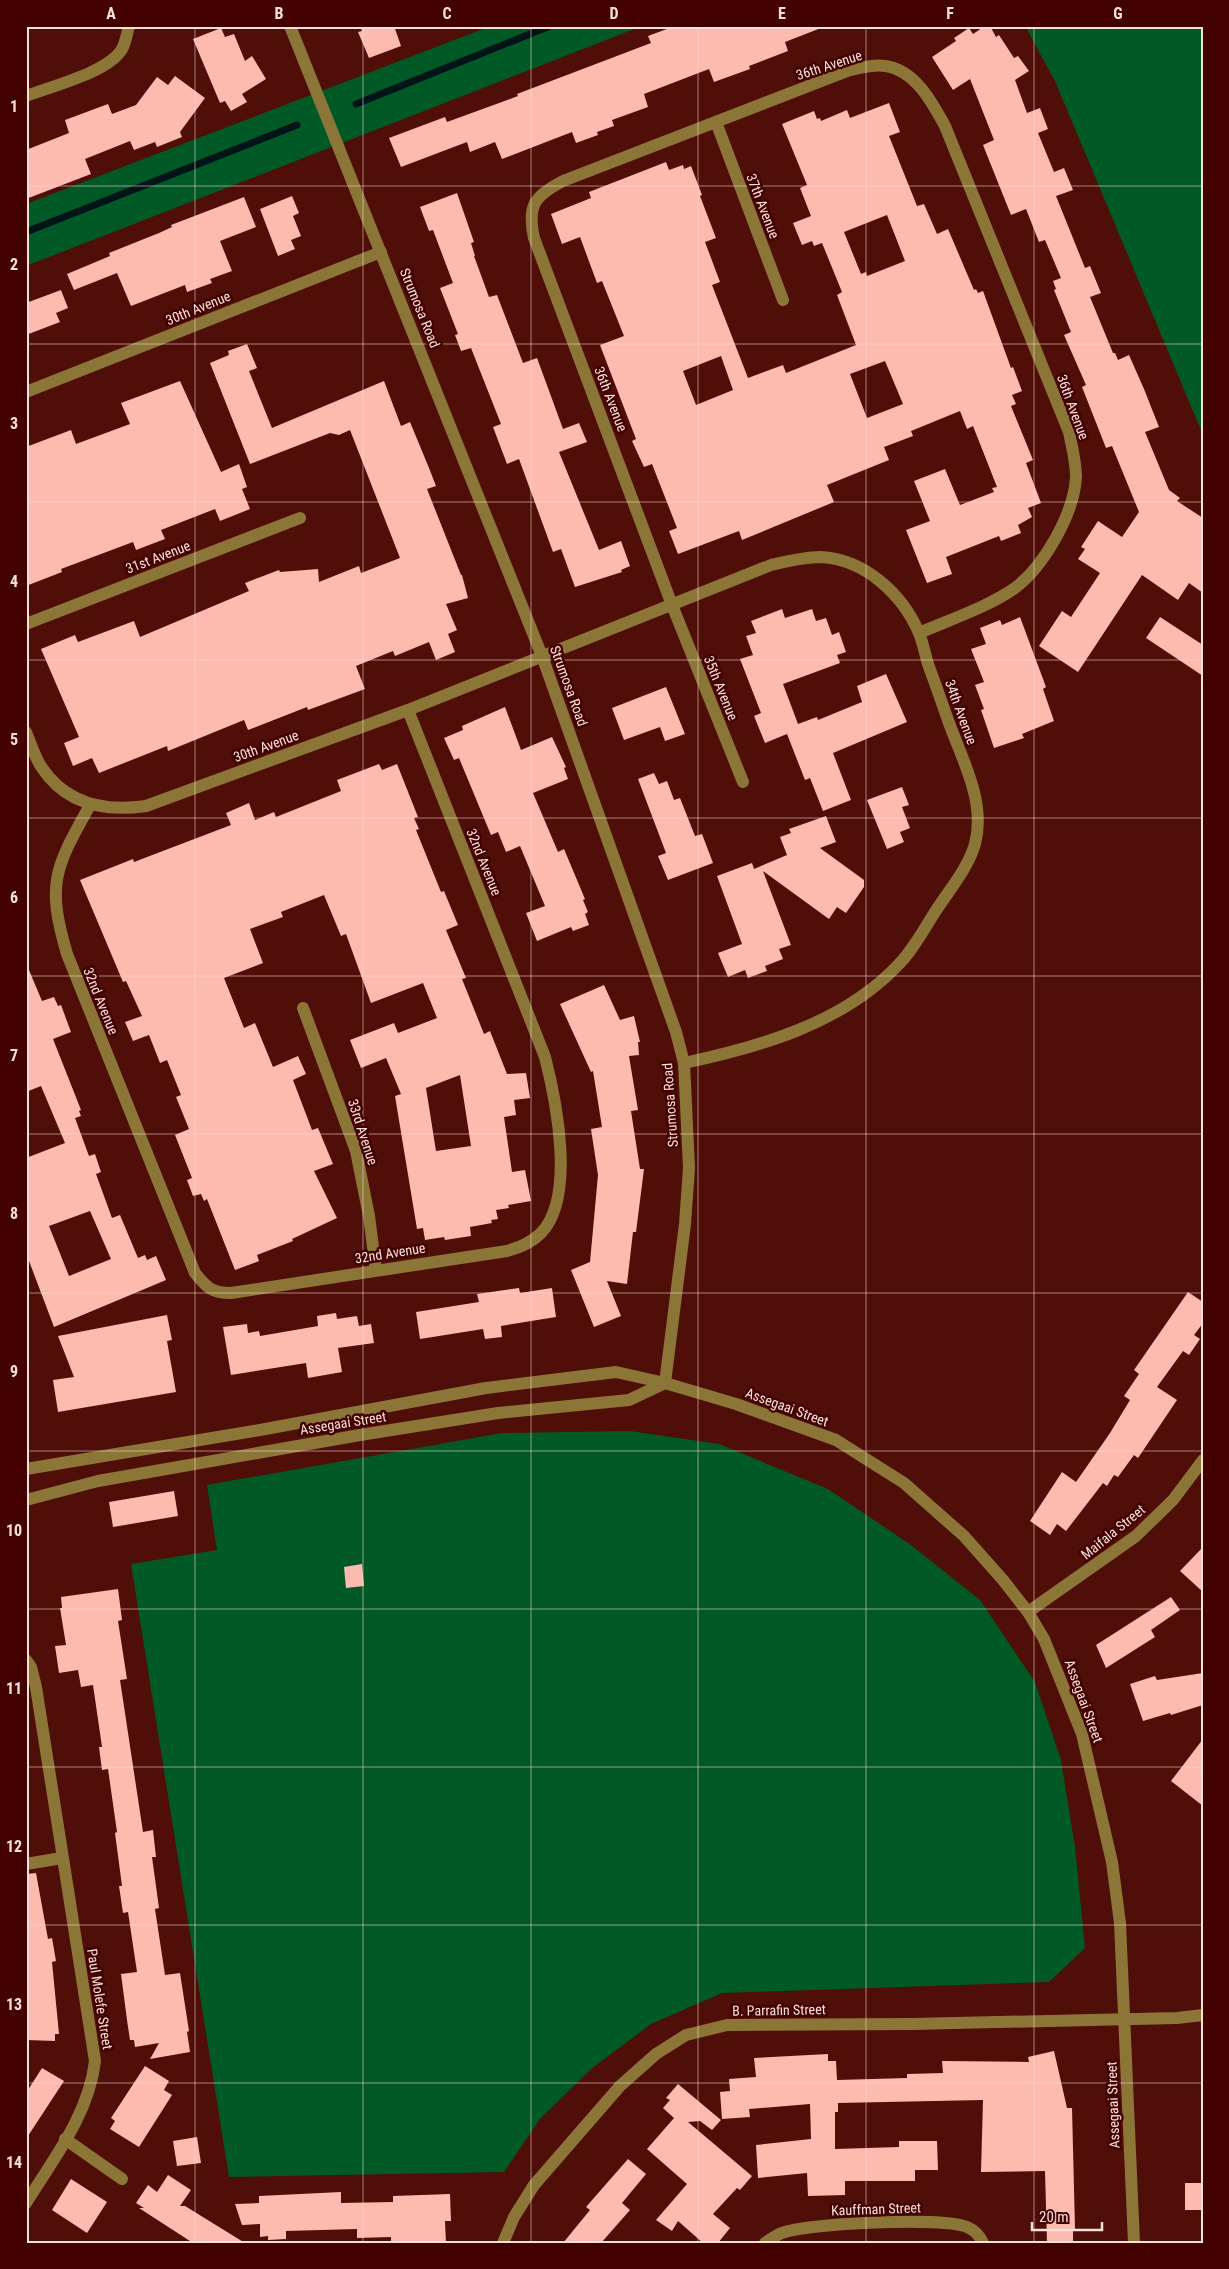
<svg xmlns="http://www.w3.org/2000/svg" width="1229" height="2269" font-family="'Roboto Condensed',sans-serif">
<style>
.green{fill:#015a26}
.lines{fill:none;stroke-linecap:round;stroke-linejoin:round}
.stream{stroke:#031418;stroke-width:7}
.building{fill:#fdbaaf;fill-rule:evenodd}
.minor{stroke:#8c7637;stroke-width:12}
.grid{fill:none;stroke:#fae0db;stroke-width:1;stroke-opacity:0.55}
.labels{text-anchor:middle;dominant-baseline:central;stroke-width:5;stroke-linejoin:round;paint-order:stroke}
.street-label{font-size:14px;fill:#fae0db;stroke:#430200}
.neatline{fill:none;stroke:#fae0db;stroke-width:2}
.grid-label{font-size:16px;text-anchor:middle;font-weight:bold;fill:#fae0db}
</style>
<rect width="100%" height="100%" fill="#4f0e08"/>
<!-- green -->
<g class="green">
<path d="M491 26H642L26 266V204Z"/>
<path d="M1025 26H1203V435L1055 81Z"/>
<path d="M630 1431 719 1444 828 1489 911 1545 980 1600 1035 1682 1061 1760 1075 1847 1085 1948 1049 1982 722 1993 651 2024 591 2069 540 2119 504 2172 229 2177 131 1564 217 1550 207 1485 502 1433Z"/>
</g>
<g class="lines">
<!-- stream -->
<g class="stream">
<path d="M356 104 550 26"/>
<path d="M26 232 297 125"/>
</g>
</g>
<!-- building -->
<g class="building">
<path d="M360 26H394L401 46 369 58 358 32 362 31Z"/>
<path d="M675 26H821V28L785 42 788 51 749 66 750 69 714 82 709 69 644 94 648 107 612 120 614 126 597 132 598 135 576 143 572 132 502 159 495 142 470 152 467 142 401 167 389 138 445 117 447 122 518 96 517 94 651 43 648 36Z"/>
<path d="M985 26H990L996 37 999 35 1014 58 1018 56 1029 71 1015 80 1027 113 1040 108 1048 129 1038 133 1054 172 1064 168 1073 190 1056 196 1085 268 1090 266 1101 293 1090 297 1113 353H1115L1118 360 1129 355 1144 389 1159 427 1145 432 1169 490 1180 498 1177 501 1203 518V593L1189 583 1178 600 1142 575 1078 672 1039 646 1062 611 1071 617 1100 573 1078 559 1085 549 1081 547 1098 521 1122 537 1139 512 1112 446 1106 448 1082 387 1086 385 1064 335 1071 332 1054 290 1056 289 1053 281 1061 278 1045 240 1039 242 1026 209 1011 215 983 145 994 140 970 79 953 90 932 57 956 41 954 38 969 28 973 34Z"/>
<path d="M221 28 225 37 234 34 245 61 252 56 266 79 242 94 247 102 231 111 225 101 220 103 193 39Z"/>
<path d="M175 76 205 98 180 132 182 137 157 147 155 142 134 150 130 141 85 159 91 174 26 199V150L69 133 65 120 108 104 112 114 136 105 157 77 168 85Z"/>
<path d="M889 103 900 132 889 136 917 206 924 204 937 234 948 229 974 290 976 289 978 293 983 291 1011 368 1013 367 1022 391 1012 395 1016 404 1011 406 1033 460 1026 463 1041 503 1028 508 1032 517 1018 525 1021 533 1001 541 999 536 946 557 952 574 927 583 906 530 930 521 914 481 945 469 960 505 994 492 992 488 997 487 973 426 967 429 960 411 911 431 913 436 884 447 889 460 827 485 834 502 742 540 739 531 678 554 669 531 677 528 652 464 644 467 632 441 636 439 600 345 624 336 602 281 597 283 580 237 562 244 551 214 591 198 589 192 666 162 669 170 683 165 684 169 691 166 702 195 700 196 716 238 705 242 720 282 712 285 748 378 783 365 786 373 856 345 837 295 842 292 822 243 814 246 812 241 802 245 793 223 811 216 800 188 807 185 782 124 814 111 817 119 820 118 821 121 847 110 850 118ZM887 215 905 261 867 276 866 272 861 274 844 232ZM721 356 733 390 696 405 683 371ZM885 361 903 404 867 418 850 374Z"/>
<path d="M457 193 474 242 471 243 475 256H474L489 297 497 295 523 363 537 358 563 429 579 423 587 442 559 452 599 550 621 541 630 566 621 570 622 572 575 587 561 549 553 552 519 459 507 464 493 427 501 424 471 348 461 351 455 335 458 334 440 288 453 283 433 230 429 231 420 207Z"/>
<path d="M292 196 299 213 293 216 301 236 291 240 295 249 278 256 260 209Z"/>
<path d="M244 197 256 227 220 241 232 271 210 279 212 283 187 292 185 285 131 306 117 273 74 290 67 274 110 256 109 253 159 233 172 227 171 225Z"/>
<path d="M61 290 68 308 56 313 60 322 26 335V303Z"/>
<path d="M247 344 257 368 249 371 272 428 384 381 401 426 410 422 429 468 436 486 427 489 461 575H462L468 598 446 604 457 630 448 634 455 652 436 660 429 642 395 656 393 651 356 666 365 689 308 710 307 707 248 730 244 720 168 751 167 746 99 773 92 758 73 766 64 743 79 737 41 649 75 635 78 642 134 621 140 637 249 591 245 583 279 570 280 572 318 569 319 582 359 566 361 573 400 558 350 430 339 435 330 433 250 464 210 363 229 355 228 351Z"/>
<path d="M180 381 221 472 239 464 247 487 242 489 250 509 220 521 215 509 161 530 165 539 136 550 133 542 61 569 62 572 26 586V447L71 430 76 444 130 424 121 403Z"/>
<path d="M782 609 785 618 812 609 816 621 826 618 832 635 839 632 846 652 837 655 840 663 783 684 798 724 817 717 818 720 862 702 857 686 886 674 907 722 833 753 851 800 823 811 810 778 805 780 787 734 765 743 754 716 761 713 740 659 753 655 746 636 756 633 751 621Z"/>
<path d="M1020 617 1046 687 1043 689 1054 721 1022 734 1024 738 994 748 981 710 984 709 975 685 984 682 971 649 986 644 980 628 1000 620 1002 625Z"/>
<path d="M1160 617 1203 645V676L1146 638Z"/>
<path d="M666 687 685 734 665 741 660 727 624 740 612 708Z"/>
<path d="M505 707 521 750 552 737 566 767 564 768 568 779 533 793 558 852 564 849 585 899 583 900 588 912 585 914 589 925 573 931 571 927 537 941 526 913 545 906 520 846 506 852 498 832 491 835 459 758 454 760 444 738 463 730 462 726Z"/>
<path d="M379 764 382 770 397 764 418 817 414 818 419 829 416 830 441 892 444 891 458 925 446 930 466 978 462 979 484 1034 490 1031 507 1074 526 1073 530 1098 514 1100 516 1115 504 1117 512 1172 525 1170 531 1201 508 1205 509 1208 496 1210 498 1219 491 1220 492 1223 470 1227 471 1236 445 1240 444 1237 425 1240 423 1228 417 1229 395 1096 401 1094 386 1058 361 1068 350 1040 394 1023 398 1033 437 1018 423 983 371 1003 346 934 341 936 324 895 281 912 283 917 250 929 263 963 224 978 244 1028 255 1023 273 1067 298 1056 306 1074 293 1080 312 1130 318 1128 333 1164 314 1171 337 1218 292 1239 293 1241 257 1255 259 1261 235 1270 207 1199 204 1201 201 1194 193 1196 187 1180 192 1178 175 1135 189 1129 176 1097 181 1095 167 1060 160 1063 149 1035 133 1041 125 1022 142 1016 126 981 123 982 80 880 133 859 134 862 231 825 226 813 249 803 255 820 274 812 276 817 341 791 337 780ZM460 1075 471 1146 436 1151 426 1088Z"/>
<path d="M654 773 659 784 667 781 674 800 680 798 695 836 702 834 713 863 668 880 658 856 666 853 638 779Z"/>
<path d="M902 787 909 805 902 807 910 828 900 832 904 842 887 849 867 800Z"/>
<path d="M826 816 836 842 820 848 864 880V887L846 913 837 907 829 919 763 871 791 945 779 949 783 959 765 966 767 971 748 978 745 970 728 977 718 953 742 944 717 876 752 863 754 869 787 855 780 837 791 833 789 829Z"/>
<path d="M26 963 42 1001 54 997 58 1006 61 1005 71 1032 53 1039 81 1110 79 1111 81 1116 75 1118 89 1156 95 1154 101 1172 96 1174 112 1218 120 1215 138 1258 145 1255 147 1260 156 1256 166 1280 54 1327 26 1253V1158L65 1143 41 1086 26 1092ZM90 1211 111 1259 69 1276 49 1226Z"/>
<path d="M604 985 620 1020 634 1016 640 1042H638L639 1055 629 1056 638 1110 631 1111 640 1169H644L636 1232H633L627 1284 607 1281 621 1316 594 1327 571 1270 590 1262 598 1175 591 1129 602 1127 593 1071 591 1072 560 1004Z"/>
<path d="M519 1288 520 1293 552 1288 556 1317 501 1326 502 1337 485 1339 483 1329 420 1339 416 1312 479 1302 477 1294Z"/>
<path d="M1188 1292 1203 1302V1323L1194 1335 1200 1339 1189 1355 1183 1351 1157 1387 1177 1400 1138 1458 1134 1455 1118 1477 1114 1475 1107 1486 1103 1483 1066 1531 1057 1524 1050 1535 1030 1521 1062 1472 1076 1482 1110 1433 1130 1400 1124 1396 1139 1374 1134 1370Z"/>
<path d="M336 1313 337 1319 357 1316 359 1326 371 1324 374 1343 338 1348 342 1372 308 1378 306 1363 231 1375 223 1327 247 1324 248 1333 259 1331 260 1336 318 1326 317 1316Z"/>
<path d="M167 1315 172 1340 167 1341 176 1392 58 1412 53 1380 74 1377 58 1336Z"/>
<path d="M174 1491 178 1516 113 1527 109 1502Z"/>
<path d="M1203 1547V1592L1180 1571Z"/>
<path d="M362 1564 364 1586 346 1588 344 1567Z"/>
<path d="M118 1589 122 1620 118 1621 127 1679 120 1680 143 1832 153 1830 156 1857H152L159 1908 155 1909 165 1975 180 1973 189 2031 187 2032 190 2052 150 2059 159 2043 135 2047 134 2040H130L127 2020 121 1974 137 1972 128 1912 123 1913 119 1886H122L115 1833 117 1832 108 1769 102 1770 99 1747H102L93 1685 81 1687 78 1670 59 1673 55 1646 66 1645 60 1608H62L61 1597Z"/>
<path d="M1171 1597 1180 1610 1151 1630 1155 1637 1106 1668 1096 1645Z"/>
<path d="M1203 1673V1705L1171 1715 1170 1713 1143 1721 1130 1684 1155 1676 1157 1680Z"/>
<path d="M1203 1739V1806L1171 1781Z"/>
<path d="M36 1873 48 1939 52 1938 56 1961 52 1962 59 2034H55V2041L26 2040V1874Z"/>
<path d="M1054 2051 1067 2108H1072L1075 2229H1073V2243H1047L1045 2171 981 2172 983 2100 838 2103V2112H835V2149L899 2147V2141H937L938 2170H915V2181H845V2195L808 2196 807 2173 758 2178 756 2145 811 2139 810 2104 749 2109 750 2117 722 2119 720 2092 730 2091 729 2079 756 2077 754 2058 828 2054V2061H836L837 2080 907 2078V2074L943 2073 942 2061 1029 2062 1028 2057Z"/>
<path d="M145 2066 169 2081 164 2090 172 2095 139 2147 110 2129 115 2121 111 2118Z"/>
<path d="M42 2068 64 2081 26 2139V2093Z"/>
<path d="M678 2084 721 2120 712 2130 700 2121 688 2122 752 2176 740 2190 737 2188 713 2214 730 2228 718 2243H703L678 2221 672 2231 656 2220 687 2184 647 2149 674 2118 663 2108 670 2100 666 2098Z"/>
<path d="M197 2137 201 2163 177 2166 173 2141Z"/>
<path d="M628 2159 646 2174 622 2203 630 2210 601 2243H563L590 2210 586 2207Z"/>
<path d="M168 2175 191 2190 180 2206H185L245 2243H193L139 2208H144L136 2203 148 2185 157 2192Z"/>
<path d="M71 2179 107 2202 87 2233 52 2210Z"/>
<rect x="1185" y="2183" width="18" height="27"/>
<path d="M341 2192V2203L393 2202V2196L450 2194 451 2221H445L446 2243H391V2237L357 2238V2229L286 2231V2239L268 2240V2236L260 2237V2224L242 2225 235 2204 259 2203V2196Z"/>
</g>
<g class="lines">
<!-- minor -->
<g class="minor">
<path d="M290 26 542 656 676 1032 684 1063 689 1168 685 1224 665 1383"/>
<path d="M26 96C52 86 109 72 122 49 126 42 127 33 129 26"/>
<path d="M716 122 783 300"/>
<path d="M26 392 381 252"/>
<path d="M26 624 300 518"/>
<path d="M26 732C31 744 35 758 42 768 67 805 105 812 146 806L408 710 771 565C788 561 804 557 821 557 865 559 903 595 919 633 923 643 925 654 928 664 935 683 942 703 949 723 963 761 986 803 975 844 968 868 950 889 937 909 925 927 914 949 899 964 844 1023 760 1047 684 1063"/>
<path d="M743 782 672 605 534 238C527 206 534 196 563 181L850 70C861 68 873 64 885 66 915 70 932 102 945 126L1069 432C1072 447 1076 462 1076 477 1074 514 1044 566 1015 588 988 607 949 620 919 633"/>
<path d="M90 805C55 868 46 883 67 954L195 1273C207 1288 212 1293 231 1293L507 1251C520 1247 531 1243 541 1233 576 1197 556 1100 545 1057L408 710"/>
<path d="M303 1008 356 1151 369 1216 376 1270"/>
<path d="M26 1469 260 1430 486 1388 616 1372 665 1383 736 1404 836 1440 904 1483 964 1536 1003 1580 1028 1612 1044 1639 1082 1734 1112 1862 1120 1923 1134 2243"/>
<path d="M26 1500 98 1481 360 1435 498 1413 629 1400 665 1383"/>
<path d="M1028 1612 1136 1536 1173 1500 1203 1460"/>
<path d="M26 1660 31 1667 36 1687 95 2061C89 2114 54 2158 26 2203"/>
<path d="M26 1864 62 1858"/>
<path d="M65 2139 122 2179"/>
<path d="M503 2243 514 2217 534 2185 620 2086 656 2054 686 2035 727 2025 913 2024 1177 2018 1203 2015"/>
<path d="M765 2243C770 2240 776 2235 782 2233 806 2223 944 2217 967 2227 974 2230 980 2236 983 2243"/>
</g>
</g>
<!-- grid -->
<path class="grid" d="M195 26V2243M363 26V2243M531 26V2243M698 26V2243M866 26V2243M1034 26V2243M26 186H1203M26 344H1203M26 502H1203M26 660H1203M26 818H1203M26 976H1203M26 1134H1203M26 1293H1203M26 1451H1203M26 1609H1203M26 1767H1203M26 1925H1203M26 2083H1203"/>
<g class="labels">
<!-- street labels -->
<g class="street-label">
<text transform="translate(829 65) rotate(-18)">36th Avenue</text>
<text transform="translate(763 206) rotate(69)">37th Avenue</text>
<text transform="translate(198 308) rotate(-22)">30th Avenue</text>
<text transform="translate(420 308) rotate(68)">Strumosa Road</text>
<text transform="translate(611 399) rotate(69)">36th Avenue</text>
<text transform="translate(1073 407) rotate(70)">36th Avenue</text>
<text transform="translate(158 557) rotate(-21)">31st Avenue</text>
<text transform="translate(569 686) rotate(70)">Strumosa Road</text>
<text transform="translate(721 688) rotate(68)">35th Avenue</text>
<text transform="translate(961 712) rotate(70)">34th Avenue</text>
<text transform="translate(266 746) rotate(-20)">30th Avenue</text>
<text transform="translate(484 862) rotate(68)">32nd Avenue</text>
<text transform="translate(101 1001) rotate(68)">32nd Avenue</text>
<text transform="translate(670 1105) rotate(-94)">Strumosa Road</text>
<text transform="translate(363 1132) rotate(72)">33rd Avenue</text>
<text transform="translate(390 1253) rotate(-9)">32nd Avenue</text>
<text transform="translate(787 1407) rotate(20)">Assegaai Street</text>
<text transform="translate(343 1423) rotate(-9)">Assegaai Street</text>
<text transform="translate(1113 1532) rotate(-39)">Maifala Street</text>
<text transform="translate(1084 1701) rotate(70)">Assegaai Street</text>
<text transform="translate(100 1999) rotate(81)">Paul Molefe Street</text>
<text transform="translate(779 2010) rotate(-1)">B. Parrafin Street</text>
<text transform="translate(1113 2105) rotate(-92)">Assegaai Street</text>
<text transform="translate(876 2209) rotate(-2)">Kauffman Street</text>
</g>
</g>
<!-- border -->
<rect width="1229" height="2269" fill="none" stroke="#430200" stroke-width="55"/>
<!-- scale -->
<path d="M1032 2222v8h70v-8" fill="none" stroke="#fae0db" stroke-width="2.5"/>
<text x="1039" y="2222" font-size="15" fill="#fae0db" stroke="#430200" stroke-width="4" paint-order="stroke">20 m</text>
<rect x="28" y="28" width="1174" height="2214" class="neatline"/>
<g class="grid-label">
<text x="111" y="19">A</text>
<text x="279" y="19">B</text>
<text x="447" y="19">C</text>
<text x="614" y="19">D</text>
<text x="782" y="19">E</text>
<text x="950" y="19">F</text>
<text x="1118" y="19">G</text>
<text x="14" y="112">1</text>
<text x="14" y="270">2</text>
<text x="14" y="429">3</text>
<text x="14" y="587">4</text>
<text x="14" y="745">5</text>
<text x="14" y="903">6</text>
<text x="14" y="1061">7</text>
<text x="14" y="1219">8</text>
<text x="14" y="1377">9</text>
<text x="14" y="1536">10</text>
<text x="14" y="1694">11</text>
<text x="14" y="1852">12</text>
<text x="14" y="2010">13</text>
<text x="14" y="2168">14</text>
</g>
</svg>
